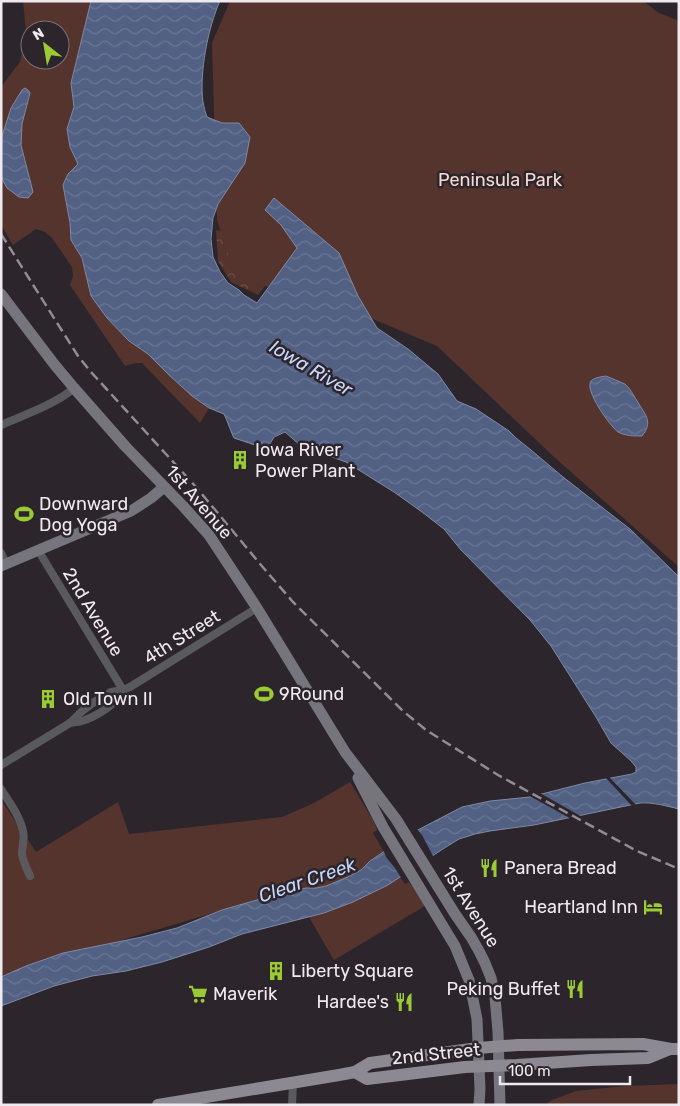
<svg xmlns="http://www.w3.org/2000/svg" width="680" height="1106" font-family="Rubik,sans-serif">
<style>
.forest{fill:url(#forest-crowns)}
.park{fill:#55342e;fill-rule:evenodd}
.water{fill:url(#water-waves);stroke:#8089a3}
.pier{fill:#2d252c}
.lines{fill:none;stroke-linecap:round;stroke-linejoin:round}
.street{stroke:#5a595e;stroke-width:8}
.secondary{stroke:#76747c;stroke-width:11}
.primary{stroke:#8c8993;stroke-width:12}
.rail{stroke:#938c92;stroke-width:2.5;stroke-dasharray:10 5;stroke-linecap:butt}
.labels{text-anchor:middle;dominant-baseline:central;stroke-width:5;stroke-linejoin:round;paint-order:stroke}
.park-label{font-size:18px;fill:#f8dad3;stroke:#2d252c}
.poi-label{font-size:18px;fill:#efeaef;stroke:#2d252c;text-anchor:start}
.street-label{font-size:18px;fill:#efeaef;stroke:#2d252c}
.water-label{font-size:19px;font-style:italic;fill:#c7d8fc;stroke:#2d252c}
</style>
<defs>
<pattern id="forest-crowns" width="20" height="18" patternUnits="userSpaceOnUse" patternTransform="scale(1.25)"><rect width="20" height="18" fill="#55342e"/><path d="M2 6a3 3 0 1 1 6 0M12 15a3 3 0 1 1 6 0" fill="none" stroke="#6e524d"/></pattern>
<pattern id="water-waves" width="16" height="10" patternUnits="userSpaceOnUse" patternTransform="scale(1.25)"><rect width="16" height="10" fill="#516083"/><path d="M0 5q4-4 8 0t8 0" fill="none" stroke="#6a7795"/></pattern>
</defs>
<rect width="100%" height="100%" fill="#2d252c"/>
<!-- forest -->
<path class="forest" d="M216 230 244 236 279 267 258 295 231 282 218 261Z"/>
<!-- park -->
<g class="park">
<path d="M23 1H91L71 83 74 107 67 129 70 147 78 164 68 174 63 185 70 223 71 240 82 258 91 296 107 318 129 341 148 354 169 375 192 396 209 408 200 423 142 363H136L125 366 70 285 73 276 72 267 52 238 45 232 36 229 13 245 1 225V87L20 62 26 32ZM30 30H60V60H30Z"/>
<path d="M230 1H643L659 13 679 21V567L554 457 437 346 311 293 237 282 217 220 212 43Z"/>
<path d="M350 782 373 820 377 830 373 833 384 852 367 863 361 870 350 876 326 886 316 888H306L257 900 4 975 1 974V800L36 852 118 802 129 834 282 817 314 803Z"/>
<path d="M400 877 405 884 409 882 416 890 425 906 334 960 309 917 324 913 388 885Z"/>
<path d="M679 1084V1105H545L552 1100 576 1091 625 1086Z"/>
</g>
<!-- water -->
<g class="water">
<path d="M91 1H220C208 27 199 74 203 102 204 107 205 112 207 117L222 123H239L250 137 245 163 218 204 213 218 211 239 213 257 220 272 228 283 239 290 244 295 257 303 297 248 281 225 265 210 274 198 339 253 358 296 377 328 408 349 438 374 457 401 476 409 509 431 516 438 531 450 563 477 617 519 630 529 679 577V809C666 806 653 802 640 803L534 825 490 831 475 834 459 839 446 847 388 885 353 902 324 913 242 934 209 947 162 962 126 971 92 976 54 986 1 1006V977L26 966 63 953 142 937 177 928 222 910 257 900 306 888H316L326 886 350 876 361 870 370 861 410 834 462 807 490 801 530 797 585 783 632 774 636 772V767L631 761 611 743 596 717 551 646 530 620 461 550 444 529 422 512 394 492 346 462 301 446 285 432 274 437 267 449 234 438C230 430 228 422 224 414L209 408 192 396 169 375 148 354 129 341 107 318 91 296 82 258 71 240 70 223 63 185 68 174 78 164 70 147 67 129 74 107 71 83Z"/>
<path d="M25 88 28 90 30 93 22 124 21 145 33 192 28 198 19 197 7 188 1 177 2 136 11 108 22 90Z"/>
<path d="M606 376C612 379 619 381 625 384 631 389 634 397 639 404 646 416 653 422 642 436 633 436 626 436 618 432 610 426 584 390 591 381 595 377 601 377 606 376Z"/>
</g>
<!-- pier -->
<g class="pier">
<path d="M604 776H608L637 806 633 807Z"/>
<path d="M538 792 584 818 573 820 528 795Z"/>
<path d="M416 828 422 835 434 858 402 879 395 868 386 857 383 849Z"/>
</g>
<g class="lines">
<!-- street -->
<g class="street">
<path d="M1 425C22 416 58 403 74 388"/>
<path d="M38 550 123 690"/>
<path d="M1 553 6 564"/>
<path d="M70 723C74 722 79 722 82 721 95 717 119 703 123 690"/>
<path d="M1 765 70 723 81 712 94 702 111 692 123 690 130 687 257 608"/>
<path d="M1 789C9 802 20 816 23 831 25 839 22 846 22 854 23 862 27 869 30 876"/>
<path d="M292 1105 293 1083"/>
</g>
<!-- secondary -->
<g class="secondary">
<path d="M1 294 54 364 74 388 125 446 183 506 209 535 257 608 345 752 396 819 455 914 471 937 479 951 485 963 491 978 495 997 498 1032 500 1105"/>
<path d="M1 566 131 511 151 498 164 487"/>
<path d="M358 778 383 827 455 946 469 980 477 1019 480 1089 479 1105"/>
</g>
<!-- primary -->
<g class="primary">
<path d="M355 1072 367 1079 465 1067 517 1065 591 1060 648 1058 670 1049"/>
<path d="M158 1105 339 1075 355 1072 370 1063 478 1048 518 1045 643 1044 671 1049H679"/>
</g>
<!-- rail -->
<path class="rail" d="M1 234 78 356 91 372 196 487 261 565 293 602 403 711 426 730 498 775 637 851 679 869"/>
</g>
<!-- icons -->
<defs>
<g id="building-bare" transform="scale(1.5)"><path d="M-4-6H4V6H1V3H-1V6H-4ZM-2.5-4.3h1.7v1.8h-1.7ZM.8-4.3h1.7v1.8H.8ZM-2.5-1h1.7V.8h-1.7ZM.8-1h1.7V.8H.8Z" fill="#9acb34" stroke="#2d252c" stroke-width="2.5" paint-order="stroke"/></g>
<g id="stadium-bare" transform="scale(1.5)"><path d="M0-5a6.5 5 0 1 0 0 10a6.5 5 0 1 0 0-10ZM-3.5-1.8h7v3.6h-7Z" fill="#9acb34" stroke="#2d252c" stroke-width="2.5" paint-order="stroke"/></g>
<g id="restaurant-bare" transform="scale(1.5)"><path d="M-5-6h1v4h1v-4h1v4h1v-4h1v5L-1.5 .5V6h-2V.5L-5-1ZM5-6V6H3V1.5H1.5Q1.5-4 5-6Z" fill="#9acb34" stroke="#2d252c" stroke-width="2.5" paint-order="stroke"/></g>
<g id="hotel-bare" transform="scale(1.5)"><path d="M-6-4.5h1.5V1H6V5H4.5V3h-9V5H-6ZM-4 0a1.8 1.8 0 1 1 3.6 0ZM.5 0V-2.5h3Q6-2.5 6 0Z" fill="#9acb34" stroke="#2d252c" stroke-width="2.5" paint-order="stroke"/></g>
<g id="supermarket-bare" transform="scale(1.5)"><path d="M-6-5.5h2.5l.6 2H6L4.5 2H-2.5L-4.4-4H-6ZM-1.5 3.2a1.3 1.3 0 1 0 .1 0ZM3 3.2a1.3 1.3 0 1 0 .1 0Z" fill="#9acb34" stroke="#2d252c" stroke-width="2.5" paint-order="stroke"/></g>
</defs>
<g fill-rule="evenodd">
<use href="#building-bare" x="240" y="460"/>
<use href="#stadium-bare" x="24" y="514"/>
<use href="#stadium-bare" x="264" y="694"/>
<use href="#building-bare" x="48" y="699"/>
<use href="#restaurant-bare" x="489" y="868"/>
<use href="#hotel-bare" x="653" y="907"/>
<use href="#building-bare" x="276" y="971"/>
<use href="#restaurant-bare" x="575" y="989"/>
<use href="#supermarket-bare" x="198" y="994"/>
<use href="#restaurant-bare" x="404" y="1002"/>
</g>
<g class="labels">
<!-- park labels -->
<g class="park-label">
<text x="500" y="180">Peninsula Park</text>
</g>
<!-- poi labels -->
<g class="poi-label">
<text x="255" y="450">Iowa River<tspan x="255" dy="21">Power Plant</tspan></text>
<text x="39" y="504">Downward<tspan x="39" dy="21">Dog Yoga</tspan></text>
<text x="279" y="694">9Round</text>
<text x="63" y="699">Old Town II</text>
<text x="504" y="868">Panera Bread</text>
<text x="638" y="907" text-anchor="end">Heartland Inn</text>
<text x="291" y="971">Liberty Square</text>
<text x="560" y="989" text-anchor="end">Peking Buffet</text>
<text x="213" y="994">Maverik</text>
<text x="389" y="1002" text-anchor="end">Hardee's</text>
</g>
<!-- street labels -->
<g class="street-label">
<text transform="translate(199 502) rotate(49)">1st Avenue</text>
<text transform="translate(93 612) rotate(59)">2nd Avenue</text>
<text transform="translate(182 637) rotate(-32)">4th Street</text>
<text transform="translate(471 907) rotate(58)">1st Avenue</text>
<text transform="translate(436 1054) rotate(-6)">2nd Street</text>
</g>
<!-- water labels -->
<g class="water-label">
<text transform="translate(311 368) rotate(30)">Iowa River</text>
<text transform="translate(307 880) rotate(-19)">Clear Creek</text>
</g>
</g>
<!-- border -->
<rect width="680" height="1106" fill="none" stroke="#efeaef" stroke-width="5"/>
<!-- north arrow -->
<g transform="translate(45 45) rotate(329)"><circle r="24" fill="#2d252c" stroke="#7b747a"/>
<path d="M0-4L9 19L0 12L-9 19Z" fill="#9acb34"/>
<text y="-8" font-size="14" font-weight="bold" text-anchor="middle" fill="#efeaef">N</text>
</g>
<!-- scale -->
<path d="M500 1076v8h130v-8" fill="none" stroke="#efeaef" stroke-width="2.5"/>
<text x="508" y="1076" font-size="15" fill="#efeaef" stroke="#2d252c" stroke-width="4" paint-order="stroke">100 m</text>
</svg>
